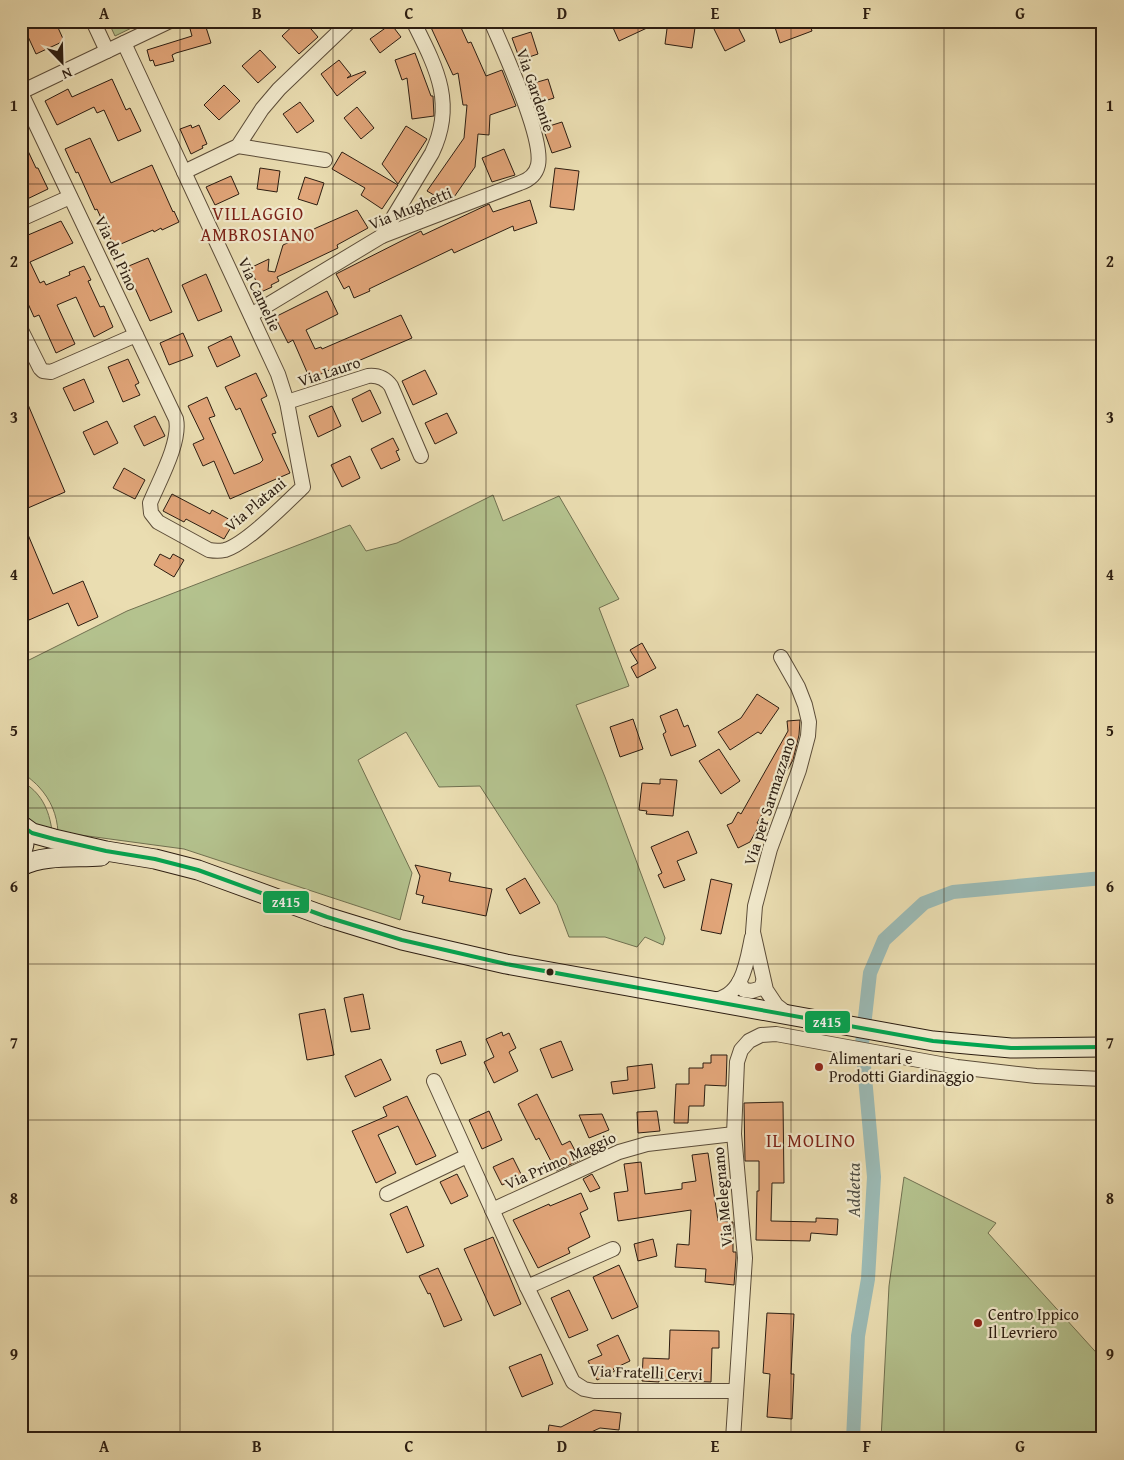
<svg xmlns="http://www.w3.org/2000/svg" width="1124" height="1460" font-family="'Gentium Book Plus',serif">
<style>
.green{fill:#b4c28e;stroke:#707050}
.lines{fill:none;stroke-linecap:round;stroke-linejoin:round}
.canal{stroke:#9bbab5;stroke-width:14}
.building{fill:#e1a579;stroke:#2c1d11}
.street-casing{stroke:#5c4d39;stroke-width:16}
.secondary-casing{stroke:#2c1d11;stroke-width:21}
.street{stroke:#f1e9cc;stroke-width:14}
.secondary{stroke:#f1e9cc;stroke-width:19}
.bus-1-casing{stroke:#f1e9cc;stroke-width:8}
.bus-1{stroke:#00a651;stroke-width:4}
.grid{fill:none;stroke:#2c1d11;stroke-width:1;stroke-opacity:0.55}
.bus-dot{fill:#2c1d11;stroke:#f1e9cc;stroke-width:2}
.poi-dot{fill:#8f2418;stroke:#f1e9cc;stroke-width:2}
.labels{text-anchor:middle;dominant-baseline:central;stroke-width:4.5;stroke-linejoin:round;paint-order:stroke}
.street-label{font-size:16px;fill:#2c1d11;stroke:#f1e9cc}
.poi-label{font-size:16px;fill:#2c1d11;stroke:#f1e9cc;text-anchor:start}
.neighbourhood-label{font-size:18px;letter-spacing:1px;fill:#7a1f14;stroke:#f1e9cc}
.water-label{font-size:18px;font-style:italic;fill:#4d4c42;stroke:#f1e9cc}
.line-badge{stroke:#f1e9cc;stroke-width:2}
.badge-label{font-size:14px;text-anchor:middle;font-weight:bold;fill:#fff}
.neatline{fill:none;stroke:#2c1d11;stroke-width:2}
.grid-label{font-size:16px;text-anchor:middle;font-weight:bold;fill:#2c1d11}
</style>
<rect width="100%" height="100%" fill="#eaddb1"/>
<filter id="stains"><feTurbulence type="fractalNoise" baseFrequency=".004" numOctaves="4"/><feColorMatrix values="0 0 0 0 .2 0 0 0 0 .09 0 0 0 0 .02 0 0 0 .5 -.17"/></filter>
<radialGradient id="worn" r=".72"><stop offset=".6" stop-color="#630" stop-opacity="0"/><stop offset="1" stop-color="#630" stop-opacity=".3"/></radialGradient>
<!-- green -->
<g class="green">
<path d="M108 21H146L115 36Z"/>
<path d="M493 495 503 521 559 496 619 599 599 608 629 686 576 705 605 777 665 938 663 945 645 937 637 947 605 937H569L557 905 480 786 439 787 406 732 358 760 412 873 400 920 184 849 58 832C57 815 51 800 39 787 32 779 25 777 21 766V664L127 611 350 525 366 551 397 543Z"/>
<path d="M21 781C41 792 49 809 52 831 39 829 27 821 22 808 19 801 21 789 21 781Z"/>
<path d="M904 1177 996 1223 988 1233 1103 1360V1439H881L889 1286Z"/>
</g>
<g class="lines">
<!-- canal -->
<path class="canal" d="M853 1439 858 1336 868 1279 874 1177 862 1044 870 973 884 940 924 903 953 892 1103 878"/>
</g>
<!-- building -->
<g class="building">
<path d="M33 21H55L64 41 36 54 25 30 35 25Z"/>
<path d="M202 21H204L211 43 176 53 172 55 174 61 155 66 153 60 150 61 147 50 192 36 189 25Z"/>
<path d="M298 21H304L318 37 299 54 282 36Z"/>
<path d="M428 21H458L468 43 471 42 486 76 502 70 516 106 490 115 489 135 478 134 475 167 452 200 446 202 427 191 464 138 467 105H463L458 73 453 75Z"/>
<path d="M610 21H662L619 41Z"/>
<path d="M668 21H696L692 48 665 44Z"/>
<path d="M721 21H735L745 41 725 51 712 25Z"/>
<path d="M773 21H809L812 31 780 43Z"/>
<path d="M391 24 401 37 380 53 370 39Z"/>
<path d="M531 32 538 54 520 60 512 38Z"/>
<path d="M260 50 276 67 258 83 242 66Z"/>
<path d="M415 53 431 96H433L434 116 412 119 407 78 402 80 395 60Z"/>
<path d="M339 60 351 75 347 78 365 71 366 73 337 96 321 74Z"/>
<path d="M112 79 126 110 130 108 141 131 118 141 104 110 97 113 94 107 57 125 45 101 68 89 72 97Z"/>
<path d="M548 79 554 98 535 104 527 85Z"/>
<path d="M224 85 240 101 219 120 204 105Z"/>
<path d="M300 102 314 121 297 133 283 114Z"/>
<path d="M357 107 374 128 361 139 344 118Z"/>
<path d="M562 122 571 147 552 153 543 128Z"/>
<path d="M191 125 192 128 199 125 207 144 202 146 203 148 191 154 180 129Z"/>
<path d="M406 126 427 139 398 184 382 164Z"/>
<path d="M21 136 36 168H38L48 189 21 202Z"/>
<path d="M90 138 111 183 152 165 173 212 174 211 179 222 162 230 161 228 154 232 153 230 114 247 97 209 95 210 78 172 76 173 65 149Z"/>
<path d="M504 149 515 175 492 182 482 158Z"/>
<path d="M342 152 398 185 382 209 361 195 365 188 332 169Z"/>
<path d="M260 168 280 171 277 192 257 189Z"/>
<path d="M555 168 579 171 574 210 550 207Z"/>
<path d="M231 176 239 194 215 205 206 187Z"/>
<path d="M305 177 324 183 317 205 298 199Z"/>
<path d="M530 200 537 223 514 231 513 226 454 253 452 249 369 289 370 291 354 298 349 286 344 289 336 274 421 231 423 235 489 204 493 212Z"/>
<path d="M357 210 368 228 337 245 338 248 277 277 279 281 271 285 272 287 261 292 250 268 269 259 268 271 275 272 283 245 305 235V234L316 228Z"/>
<path d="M61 221 73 243 30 262 40 283 44 281 46 285 70 275 69 272 84 266 91 280 88 281 100 307 104 306 113 327 94 337 76 297 57 305 75 344 56 353 39 315 34 317 21 288V238Z"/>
<path d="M148 258 172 312 150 321 135 288 133 289 124 268Z"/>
<path d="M206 274 222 311 198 321 182 285Z"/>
<path d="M327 291 338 314 306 330 315 349 321 347 322 349 401 315 412 338 351 364 349 361 310 379 293 340 288 343 275 317Z"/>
<path d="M183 333 193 356 169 365 160 343Z"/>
<path d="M231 336 240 356 217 367 208 347Z"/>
<path d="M128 359 139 383 135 385 140 395 123 402 108 367Z"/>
<path d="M425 370 437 394 413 405 402 381Z"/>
<path d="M256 373 267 396 261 399 276 433 272 434 290 473 230 499 214 461 203 466 193 444 204 439 188 406 207 397 215 416 209 418 234 474 260 463 263 460 240 408 236 410 225 387Z"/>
<path d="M84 379 94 402 74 411 63 388Z"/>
<path d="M21 388 65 492 21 511Z"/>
<path d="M370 390 381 413 362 422 352 399Z"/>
<path d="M332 406 341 426 318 437 309 416Z"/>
<path d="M447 413 457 433 435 444 425 423Z"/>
<path d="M155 416 165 436 144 446 134 426Z"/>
<path d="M107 421 118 443 94 455 83 432Z"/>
<path d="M393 438 399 450 396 451 400 460 381 469 371 449Z"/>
<path d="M350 456 360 478 342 487 331 465Z"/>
<path d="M124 468 145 480 135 499 113 488Z"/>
<path d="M172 494 210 514 212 510 234 522 224 539 186 519 184 522 163 511Z"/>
<path d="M21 518 53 594 83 581 98 617 78 626 68 603 29 620 21 603Z"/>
<path d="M160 554 170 559 173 554 184 560 174 577 154 565Z"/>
<path d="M642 643 656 668 637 678 631 667 638 663 630 650Z"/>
<path d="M757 694 779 708 761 734 758 732 730 750 718 732 741 718Z"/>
<path d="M677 709 684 727 688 725 696 746 671 756 663 734 666 732 660 716Z"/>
<path d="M633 719 643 749 620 757 610 727Z"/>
<path d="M800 720 799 735 793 760 757 823 760 824 750 842 738 848 727 825 732 823 738 812 741 814 788 731 787 721Z"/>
<path d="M719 749 740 781 721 794 699 761Z"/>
<path d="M660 779 677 780 673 816 646 814 647 811 639 810 642 783 660 784Z"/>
<path d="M688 831 697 853 677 861 685 880 664 888 658 875 662 873 651 847Z"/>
<path d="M415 865 451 873 449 881 492 889 486 916 422 903 424 896 416 894 420 876Z"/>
<path d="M525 878 540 903 520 914 506 889Z"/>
<path d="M711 879 732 884 721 934 701 930Z"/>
<path d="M363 994 370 1029 351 1032 344 998Z"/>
<path d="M325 1009 334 1055 307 1060 299 1014Z"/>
<path d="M502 1032 503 1036 509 1033 516 1048 509 1052 518 1071 494 1083 484 1062 494 1057 486 1039Z"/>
<path d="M461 1041 466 1055 441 1064 436 1050Z"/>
<path d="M561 1041 573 1070 552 1078 540 1049Z"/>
<path d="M711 1055H727L726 1086 705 1085 704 1106H689L688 1123H674L676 1084H689V1068H703V1063H711Z"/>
<path d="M381 1059 391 1080 355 1097 345 1076Z"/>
<path d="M652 1064 655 1088 613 1094 611 1082 628 1080 627 1067Z"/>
<path d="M537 1094 562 1145 570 1141 580 1160 556 1171 539 1138 536 1140 518 1104Z"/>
<path d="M407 1096 436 1156 416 1165 398 1126 378 1135 396 1173 376 1183 352 1131 387 1116 383 1107Z"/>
<path d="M783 1102 784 1183H772L771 1221 816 1222V1218L838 1219 837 1235 811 1233 810 1241 756 1240 757 1191H759V1161H745L744 1103Z"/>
<path d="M489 1111 502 1140 482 1149 469 1120Z"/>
<path d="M657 1111 660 1131 638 1133 637 1112Z"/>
<path d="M602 1114 609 1130 589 1138 579 1115Z"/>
<path d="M708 1153 718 1221 733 1222V1252H736V1258L734 1285 705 1282 706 1269 675 1267 677 1244 689 1245 691 1210 618 1221 614 1193 628 1191 624 1164 641 1162 645 1194 682 1189V1183L696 1181 692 1155Z"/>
<path d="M513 1158 522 1176 502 1185 493 1167Z"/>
<path d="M457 1174 468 1196 451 1204 440 1182Z"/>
<path d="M592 1174 600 1188 590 1192 583 1179Z"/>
<path d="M581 1193 588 1209 580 1213 590 1237 568 1248 570 1253 538 1268 513 1220 549 1204 550 1206Z"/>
<path d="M407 1206 424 1246 407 1253 390 1214Z"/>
<path d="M493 1237 521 1304 494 1316 464 1249Z"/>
<path d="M653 1239 657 1256 638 1261 634 1244Z"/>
<path d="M619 1265 638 1307 612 1319 593 1277Z"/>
<path d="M438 1268 462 1320 444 1327 430 1293 428 1294 419 1276Z"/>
<path d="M569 1290 588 1330 569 1338 551 1298Z"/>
<path d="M767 1313 794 1314 791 1374H794L792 1419 767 1417 770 1374 763 1373Z"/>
<path d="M670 1330 719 1331V1348H712L711 1382 659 1380V1382L642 1381 643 1358 669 1359Z"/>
<path d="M618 1335 630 1361 613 1369 615 1371 597 1380 588 1361 602 1355 597 1345Z"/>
<path d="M541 1354 553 1384 522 1397 509 1367Z"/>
<path d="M594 1410 621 1413 619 1430 600 1428 576 1439H547L549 1425 561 1427Z"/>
</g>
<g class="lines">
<!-- street casing -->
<g class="street-casing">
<g id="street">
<path d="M93 21 107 51"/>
<path d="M21 92 170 21"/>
<path d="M21 93 176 419C181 442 159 481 150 503L151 513 158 522 209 550C215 551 220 551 225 550 246 544 286 503 303 487L287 402 278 374 124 43"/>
<path d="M238 146 325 160"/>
<path d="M184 172 238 146 262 109 279 89 350 21"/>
<path d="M21 219 70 197"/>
<path d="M382 236 432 153C456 103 436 67 413 21"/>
<path d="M251 315 382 236 520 183C529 180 536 174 538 165 544 137 503 50 491 21"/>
<path d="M21 330 40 368 43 371 51 372 136 335"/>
<path d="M287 402 368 376C378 375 385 378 391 386L421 456"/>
<path d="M781 657 798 687 805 705 809 722 808 736 799 770 770 849 755 906 753 932 766 990 776 1005 789 1015"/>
<path d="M739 982 744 990 752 991 761 988 763 982"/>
<path d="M712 1000C743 998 747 961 752 937"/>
<path d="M434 1081 527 1287 573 1382 584 1389 594 1391H735"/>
<path d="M387 1194 467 1156"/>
<path d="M492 1210 619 1152 647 1144 734 1134"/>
<path d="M527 1287 613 1249"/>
<path d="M733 1439 745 1258 734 1134 737 1062 741 1050 749 1041 761 1035 776 1034 957 1067 1036 1076 1103 1079"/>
</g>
</g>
<!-- secondary casing -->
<g class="secondary-casing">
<g id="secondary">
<path d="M21 825 32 833 54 839 106 851 155 859 198 870 327 917 402 940 506 964 933 1041 1011 1048 1103 1047"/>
<path d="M21 828 24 844 21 856"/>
<path d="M21 866C45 854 75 858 101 856"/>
</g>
</g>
<!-- street -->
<use href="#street" class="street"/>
<!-- secondary -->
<use href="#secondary" class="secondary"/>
<!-- bus-1 casing -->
<g class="bus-1-casing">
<path id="bus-1" d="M21 825 32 833 54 839 106 851 155 859 198 870 327 917 402 940 506 964 933 1041 1011 1048 1103 1047"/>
</g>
<!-- bus-1 -->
<use href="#bus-1" class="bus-1"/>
</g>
<!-- grid -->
<path class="grid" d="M180 21V1439M333 21V1439M486 21V1439M638 21V1439M791 21V1439M944 21V1439M21 184H1103M21 340H1103M21 496H1103M21 652H1103M21 808H1103M21 964H1103M21 1120H1103M21 1276H1103"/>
<!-- markers -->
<circle class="bus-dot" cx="550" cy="972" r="4.5"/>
<g class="poi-dot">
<circle cx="819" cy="1067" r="5"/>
<circle cx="978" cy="1323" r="5"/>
</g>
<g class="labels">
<!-- street labels -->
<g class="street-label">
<text transform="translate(536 90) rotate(71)">Via Gardenie</text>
<text transform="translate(410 208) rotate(-22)">Via Mughetti</text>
<text transform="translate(117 253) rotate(65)">Via del Pino</text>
<text transform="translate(260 294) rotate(65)">Via Camelie</text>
<text transform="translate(329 371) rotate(-18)">Via Lauro</text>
<text transform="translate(255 504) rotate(-40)">Via Platani</text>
<text transform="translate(769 801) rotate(-72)">Via per Sarmazzano</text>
<text transform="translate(560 1160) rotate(-24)">Via Primo Maggio</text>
<text transform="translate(722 1197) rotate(-95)">Via Melegnano</text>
<text transform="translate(646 1372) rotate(2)">Via Fratelli Cervi</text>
</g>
<!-- poi labels -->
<g class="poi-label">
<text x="829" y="1058">Alimentari e<tspan x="829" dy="18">Prodotti Giardinaggio</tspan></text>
<text x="988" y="1314">Centro Ippico<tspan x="988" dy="18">Il Levriero</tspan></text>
</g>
<!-- neighbourhood labels -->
<g class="neighbourhood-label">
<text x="258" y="213">VILLAGGIO<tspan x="258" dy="21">AMBROSIANO</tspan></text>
<text x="811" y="1140">IL MOLINO</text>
</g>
<!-- water labels -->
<g class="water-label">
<text transform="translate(853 1190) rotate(-90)">Addetta</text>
</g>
</g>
<g class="line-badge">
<rect x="262" y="890" width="48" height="24" rx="5" fill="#00a651"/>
<rect x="804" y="1010" width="47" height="24" rx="5" fill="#00a651"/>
</g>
<g class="badge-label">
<text x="286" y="907">z415</text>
<text x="827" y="1027">z415</text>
</g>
<!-- margin -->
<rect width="1124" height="1460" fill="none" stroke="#eaddb1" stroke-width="55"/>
<!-- north arrow -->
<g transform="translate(62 62) rotate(157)" stroke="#f1e9cc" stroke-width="4" paint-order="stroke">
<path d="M0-4L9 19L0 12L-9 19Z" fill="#2c1d11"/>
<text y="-8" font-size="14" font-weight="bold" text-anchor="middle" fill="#2c1d11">N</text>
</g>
<rect x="28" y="28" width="1068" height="1404" class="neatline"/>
<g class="grid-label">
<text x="104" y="19">A</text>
<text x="257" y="19">B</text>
<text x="409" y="19">C</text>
<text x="562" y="19">D</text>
<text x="715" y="19">E</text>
<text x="867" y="19">F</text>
<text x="1020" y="19">G</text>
<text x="14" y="111">1</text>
<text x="1110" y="111">1</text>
<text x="14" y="267">2</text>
<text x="1110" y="267">2</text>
<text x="14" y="423">3</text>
<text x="1110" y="423">3</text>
<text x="14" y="580">4</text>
<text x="1110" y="580">4</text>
<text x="14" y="736">5</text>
<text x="1110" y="736">5</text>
<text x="14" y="892">6</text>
<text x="1110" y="892">6</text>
<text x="14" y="1048">7</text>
<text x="1110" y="1048">7</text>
<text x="14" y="1204">8</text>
<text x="1110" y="1204">8</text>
<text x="14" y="1360">9</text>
<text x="1110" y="1360">9</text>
<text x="104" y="1452">A</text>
<text x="257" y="1452">B</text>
<text x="409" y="1452">C</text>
<text x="562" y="1452">D</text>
<text x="715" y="1452">E</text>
<text x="867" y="1452">F</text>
<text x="1020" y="1452">G</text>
</g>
<rect width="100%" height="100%" filter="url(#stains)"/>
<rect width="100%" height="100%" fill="url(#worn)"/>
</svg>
